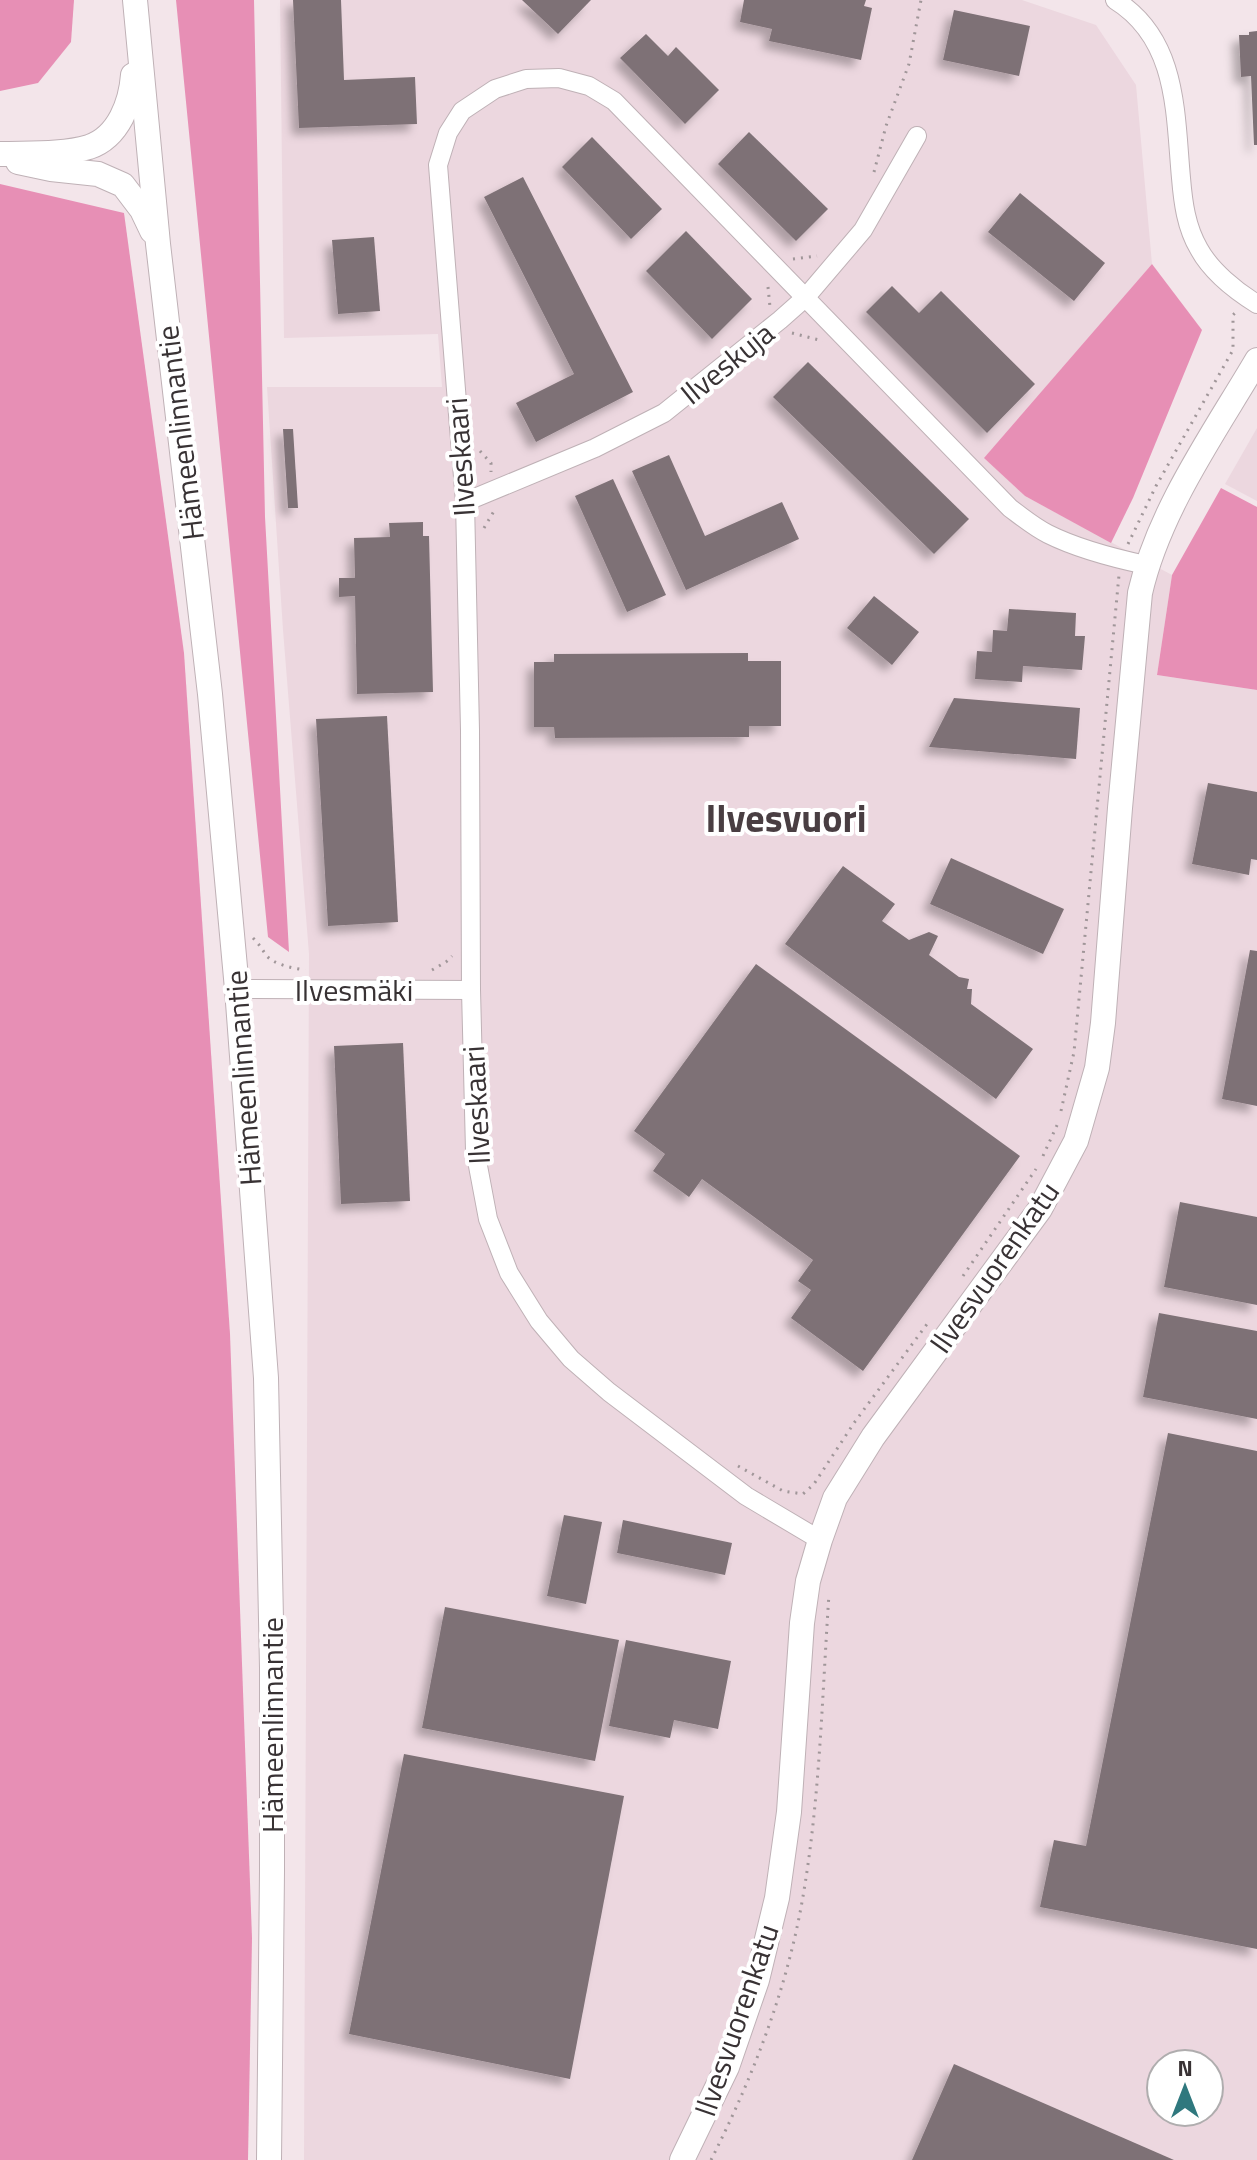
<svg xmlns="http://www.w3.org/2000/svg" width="1257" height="2160" font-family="'Titillium Web',sans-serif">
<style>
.built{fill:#ecd7df;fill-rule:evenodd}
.forest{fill:#e78fb5}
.building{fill:#7e7176;filter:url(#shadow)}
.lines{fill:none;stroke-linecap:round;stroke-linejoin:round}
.street-casing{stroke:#bfb1b6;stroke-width:20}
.secondary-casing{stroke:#bfb1b6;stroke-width:26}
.path{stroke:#a09699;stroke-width:3;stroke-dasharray:2 6;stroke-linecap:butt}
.street{stroke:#fff;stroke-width:18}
.secondary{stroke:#fff;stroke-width:24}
.labels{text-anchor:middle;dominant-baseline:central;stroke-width:8;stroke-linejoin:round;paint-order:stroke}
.street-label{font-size:30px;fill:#383234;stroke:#fff}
.district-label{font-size:38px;font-weight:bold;fill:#493e42;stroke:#fff}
</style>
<defs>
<filter id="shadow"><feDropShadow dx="-7" dy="7" stdDeviation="4" flood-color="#0004"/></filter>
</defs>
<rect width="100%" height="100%" fill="#f3e5ea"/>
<!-- built -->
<g class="built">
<path d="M280 0H1022L1096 25 1136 85 1152 264 985 458 1025 496 1172 575 1157 675 1257 690V2160H304L309 954 283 630 267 387H442L438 334 284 338ZM1161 2064H1209V2112H1161Z"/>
<path d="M1257 428V501L1225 484Z"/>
</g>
<!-- forest -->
<g class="forest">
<path d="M0 0H74L71 42 38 83 0 91Z"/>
<path d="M176 0H254L265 517 289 952 268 937Z"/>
<path d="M0 184 124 213 184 653 230 1334 252 1938 248 2160H0Z"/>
<path d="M1152 264 1202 330 1133 498 1111 543 1025 496 984 458Z"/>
<path d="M1221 488 1257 507V690L1157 675 1172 575Z"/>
</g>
<!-- building -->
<g class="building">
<path d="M293 0H341L344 80 415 77 417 124 299 128Z"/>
<path d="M522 0H591L558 34Z"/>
<path d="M744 0H866L864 6 872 8 861 60 769 41 772 29 740 22Z"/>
<path d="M954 10 1030 26 1019 76 943 60Z"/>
<path d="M1257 31V145H1254L1251 76 1241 77 1239 35H1249V32Z"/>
<path d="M646 34 668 56 676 47 719 90 685 124 620 58Z"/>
<path d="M749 132 828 209 796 241 718 164Z"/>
<path d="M592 137 662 209 631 239 562 167Z"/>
<path d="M523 177 633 392 536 442 516 403 574 374 484 197Z"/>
<path d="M1020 193 1105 263 1074 301 988 232Z"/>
<path d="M686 231 752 299 712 339 646 271Z"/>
<path d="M374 237 380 311 338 314 332 240Z"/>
<path d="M892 286 919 313 941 291 1035 384 987 433 866 312Z"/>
<path d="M808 362 969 519 934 554 773 397Z"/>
<path d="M283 429H293L298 508H288Z"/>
<path d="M669 455 705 536 782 502 799 539 686 590 632 471Z"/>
<path d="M613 479 666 595 627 612 575 496Z"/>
<path d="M423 522V536H429L433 692 357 694 355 596 339 597V578H355L354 538 390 537 389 523Z"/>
<path d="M874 596 919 632 892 665 847 628Z"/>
<path d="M1009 609 1076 613 1075 636H1085L1082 670 1023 666 1022 682 975 679 977 651 992 652 993 630 1007 631Z"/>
<path d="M748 653V661H781V726H749V737L555 738 554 727H534V662H554V654Z"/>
<path d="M954 698 1080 708 1076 759 929 747Z"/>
<path d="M387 716 398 922 328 926 316 719Z"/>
<path d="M1208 783 1257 792V860L1251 859 1249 875 1192 864Z"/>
<path d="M951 858 1064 909 1043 954 930 904Z"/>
<path d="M843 866 895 904 882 921 909 940 929 932 938 936 929 955 959 977 969 979 967 989H972L971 1004 1033 1049 996 1099 785 944Z"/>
<path d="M1250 950 1257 951V1106L1222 1099Z"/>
<path d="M756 964 1020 1156 863 1371 791 1318 811 1290 798 1281 813 1260 702 1179 689 1197 653 1171 665 1154 634 1131Z"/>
<path d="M403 1043 410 1201 341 1204 334 1046Z"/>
<path d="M1180 1202 1257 1217V1305L1164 1287Z"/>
<path d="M1159 1313 1257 1331V1419L1143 1397Z"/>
<path d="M1168 1433 1257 1451V1949L1040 1907 1054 1840 1086 1846Z"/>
<path d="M564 1515 602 1522 586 1604 547 1596Z"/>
<path d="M623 1520 732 1543 725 1575 617 1553Z"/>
<path d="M445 1607 619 1640 595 1761 422 1728Z"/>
<path d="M626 1640 731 1661 718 1729 674 1720 670 1738 609 1726Z"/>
<path d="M404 1754 624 1796 570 2079 349 2034Z"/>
<path d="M954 2064 1174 2160H912Z"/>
</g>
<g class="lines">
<!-- street casing -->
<g class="street-casing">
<g id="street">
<path d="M1115 0C1178 39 1175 113 1181 178 1183 202 1186 227 1199 249 1211 271 1236 291 1257 304"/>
<path d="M465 502 595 448 664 413 780 320 806 297 863 230 917 136"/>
<path d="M237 989 471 990"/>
<path d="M820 1540 746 1496 609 1392 571 1359 539 1321 509 1273 488 1219 475 1150 471 990 470 730 465 502 438 165 448 133 462 111 495 89 526 79 559 78 589 86 614 101 1010 508C1022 517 1034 527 1048 534 1078 549 1113 558 1146 565"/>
</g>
</g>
<!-- secondary casing -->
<g class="secondary-casing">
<g id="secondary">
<path d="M135 0 158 244 210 694 237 989 266 1378 272 1668V1871L269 2160"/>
<path d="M0 154C29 153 62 155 89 147 119 137 131 102 133 75"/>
<path d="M18 162 51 169 98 174 123 185 142 210 152 231"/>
<path d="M682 2160 727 2067 757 1980 777 1898 789 1812 802 1623 808 1581 820 1540 835 1498 873 1437 1040 1209 1076 1141 1097 1068 1103 1023 1120 808 1140 593C1159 510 1214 433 1257 360"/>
</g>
</g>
<!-- path -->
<g class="path">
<path d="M874 172 886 126 909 64 921 0"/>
<path d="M793 259 817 256"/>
<path d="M768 287 770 307"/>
<path d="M792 333 823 341"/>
<path d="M480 451 491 463V472"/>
<path d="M484 528 494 511"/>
<path d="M1128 544 1156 486 1233 350V315L1236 312"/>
<path d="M253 938C259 944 262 949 266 955 274 965 293 968 305 970"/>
<path d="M432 970 446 962 452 956"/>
<path d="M1061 1111 1074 1052 1119 575"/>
<path d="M1043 1156 1058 1123"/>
<path d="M963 1276 1036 1169"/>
<path d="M738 1466 783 1491 803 1494 814 1484 854 1423 930 1320"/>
<path d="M711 2160C752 2079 786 1992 802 1902 820 1801 822 1697 829 1594"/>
</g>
<!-- street -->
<use href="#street" class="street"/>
<!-- secondary -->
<use href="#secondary" class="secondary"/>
</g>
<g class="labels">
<!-- street labels -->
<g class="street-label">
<text transform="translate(727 363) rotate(-39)">Ilveskuja</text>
<text transform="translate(180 433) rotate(-97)">Hämeenlinnantie</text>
<text transform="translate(460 457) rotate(-94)">Ilveskaari</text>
<text x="354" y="990">Ilvesmäki</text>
<text transform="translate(243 1078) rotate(-94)">Hämeenlinnantie</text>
<text transform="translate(476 1105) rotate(-93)">Ilveskaari</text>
<text transform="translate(994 1267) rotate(-55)">Ilvesvuorenkatu</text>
<text transform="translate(272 1725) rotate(-90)">Hämeenlinnantie</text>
<text transform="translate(736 2020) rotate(-71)">Ilvesvuorenkatu</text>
</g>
<!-- district labels -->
<g class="district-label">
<text x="786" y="818">Ilvesvuori</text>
</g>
</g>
<!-- north arrow -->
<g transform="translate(1185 2088)"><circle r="38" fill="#ffffff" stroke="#afadae" stroke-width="2"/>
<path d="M0-6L14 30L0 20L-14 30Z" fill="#2f787e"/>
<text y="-12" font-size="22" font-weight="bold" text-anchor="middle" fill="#383234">N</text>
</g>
</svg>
